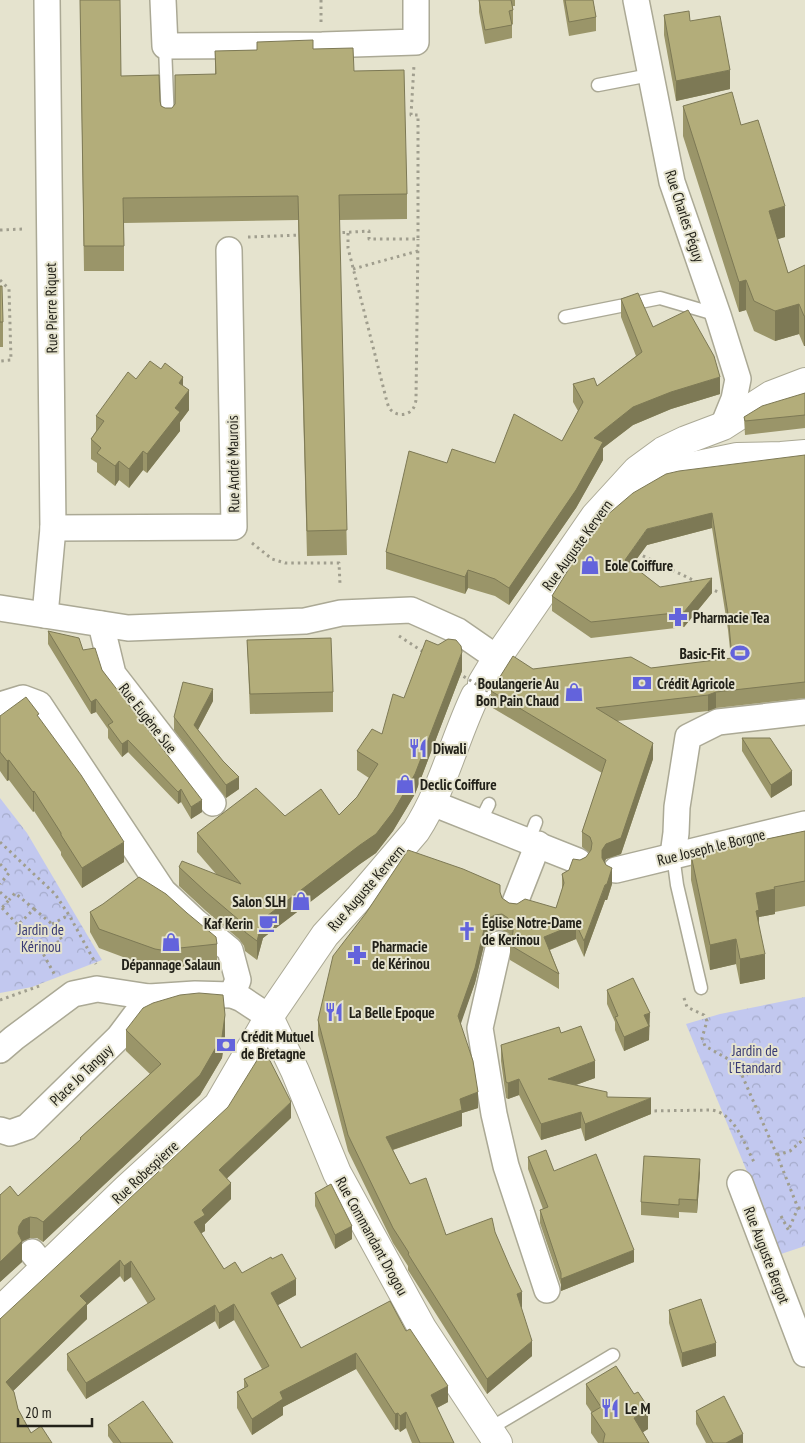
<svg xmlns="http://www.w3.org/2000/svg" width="805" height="1443" font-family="'PT Sans Narrow',sans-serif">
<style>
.park{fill:url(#park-crowns)}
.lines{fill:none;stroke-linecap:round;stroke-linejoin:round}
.lane-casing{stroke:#aba995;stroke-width:15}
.street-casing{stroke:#aba995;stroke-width:28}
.secondary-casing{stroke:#aba995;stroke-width:30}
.path{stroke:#a09e8e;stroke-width:3;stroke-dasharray:2.5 4;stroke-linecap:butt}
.lane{stroke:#fff;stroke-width:12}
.street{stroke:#fff;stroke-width:25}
.secondary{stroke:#fff;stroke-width:28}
.path-bridge{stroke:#a09e8e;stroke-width:3;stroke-dasharray:2.5 4;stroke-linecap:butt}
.wall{fill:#9a9569}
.shaded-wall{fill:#7d7955}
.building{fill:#b3ad7a;stroke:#7d7955}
.labels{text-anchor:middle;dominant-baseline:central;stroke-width:4;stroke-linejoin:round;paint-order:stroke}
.street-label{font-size:15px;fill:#222119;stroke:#e5e3ce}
.poi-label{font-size:15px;font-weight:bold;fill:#222119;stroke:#e5e3ce;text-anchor:start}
.park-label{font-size:15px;fill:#383a74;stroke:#e5e3ce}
</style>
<defs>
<pattern id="park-crowns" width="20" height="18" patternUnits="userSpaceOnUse" patternTransform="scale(1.25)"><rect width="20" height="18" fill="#c2c8ef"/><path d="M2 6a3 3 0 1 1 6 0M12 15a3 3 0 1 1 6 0" fill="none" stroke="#a6accc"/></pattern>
</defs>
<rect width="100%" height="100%" fill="#e5e3ce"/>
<!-- park -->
<g class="park">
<path d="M0 798 27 833 102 960 32 987 0 993Z"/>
<path d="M805 997V1246L781 1254 686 1024 720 1014Z"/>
</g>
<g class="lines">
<!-- lane casing -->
<g class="lane-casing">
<g id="lane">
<path d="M165 46 168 123"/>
<path d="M598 85 650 75"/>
<path d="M565 317 660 298 718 315"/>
<path d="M480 822 489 804"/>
<path d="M529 840 536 822"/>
<path d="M673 855 677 885 701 988"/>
<path d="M489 1429 613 1355"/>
</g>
</g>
<!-- street casing -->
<g class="street-casing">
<g id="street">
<path d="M163 0 165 46 322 45 416 42V0"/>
<path d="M636 0 672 182 718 315 738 379 734 399 723 426"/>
<path d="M53 528 234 527 229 250"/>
<path d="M0 608 128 628 305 621 341 613 411 610 458 631 497 658"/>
<path d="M45 615 53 528 47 0"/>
<path d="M101 624 113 674 213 803"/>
<path d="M0 705 23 698 39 704 163 891 196 922 230 950 238 980 232 995"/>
<path d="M432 803 578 861"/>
<path d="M673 855 676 833 677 807 688 737 718 722 805 712"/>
<path d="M616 870 805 824"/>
<path d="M514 905 538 844"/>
<path d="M499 944 480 1028 494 1114 506 1166 547 1290"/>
<path d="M149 997 195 994 232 995 242 999 269 1017"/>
<path d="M0 1050 14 1038 73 994 97 989 149 997 119 1037 27 1127 10 1133 0 1130"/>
<path d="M740 1183 805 1354"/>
<path d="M32 1252 45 1268"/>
</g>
</g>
<!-- secondary casing -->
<g class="secondary-casing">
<g id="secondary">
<path d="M633 484 664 472 737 457 781 456 805 454"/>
<path d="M482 683 497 658 595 516 637 470 663 451 686 440 723 426 771 395 805 382"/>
<path d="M269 1017 295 1071 337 1173 422 1328 498 1443"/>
<path d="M0 1311 127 1188 218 1105 269 1017 325 935 358 899 416 831C443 789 454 740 475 696"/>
</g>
</g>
<!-- path -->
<g class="path">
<path d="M321 0V22"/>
<path d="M0 230 24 229"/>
<path d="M336 233 369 231V239H418V115H411L414 65"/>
<path d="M348 233V248L387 402C388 404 388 407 390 409 396 417 410 416 414 407 415 405 416 401 416 399L418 239"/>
<path d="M248 237 302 235"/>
<path d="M353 269 418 251"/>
<path d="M0 280 9 289 11 360 0 361"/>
<path d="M252 543 272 559 285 563H339L340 584"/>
<path d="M637 553 697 582"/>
<path d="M709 588 720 593"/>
<path d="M399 636 425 653"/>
<path d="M0 842 55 894 69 915 96 964"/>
<path d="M0 864 9 873 0 884"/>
<path d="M0 892 9 900 0 910"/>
<path d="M2 908 18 925 34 909 15 893 9 900"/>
<path d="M34 909 52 924 62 940 41 950"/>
<path d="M52 924 69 915"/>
<path d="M18 925 41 950 56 977"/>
<path d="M684 998 687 1007 704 1015 707 1021 702 1038 705 1046 737 1064 777 1155 798 1208 788 1231"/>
<path d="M0 1000 42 985"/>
<path d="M648 1111 712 1110C735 1114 744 1143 754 1162"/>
<path d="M777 1155 790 1151 805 1138"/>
<path d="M798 1208H805"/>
<path d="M781 1216 789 1231"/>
</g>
<!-- lane -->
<use href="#lane" class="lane"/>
<!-- street -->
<use href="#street" class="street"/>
<!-- secondary -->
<use href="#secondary" class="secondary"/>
<!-- path-bridge -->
<path class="path-bridge" d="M458 673 494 695"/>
</g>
<!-- wall -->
<g class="wall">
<path d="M80 0 121 76 160 101 161 106 165 108H172L215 74V51L313 49 354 71 407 194V219L339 220 347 555 307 556 298 220 124 223V271H84Z"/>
<path d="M479 0H515V6H513V24H512V38L485 44 479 12Z"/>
<path d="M563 0H593L596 17V31L569 36Z"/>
<path d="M664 15 690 21 730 89 676 101 664 35Z"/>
<path d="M683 106 741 125 785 237 777 239 788 273 805 265 804 346 799 334 775 341 754 331 746 310 739 312 683 136Z"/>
<path d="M0 286 3 322V347H0Z"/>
<path d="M621 299 720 394 671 409 633 425 603 448V460L576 508 509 605 495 596 468 588 465 594 386 569V552L447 463H495L562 441 578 411 573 402V384L597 386 636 356 621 317Z"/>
<path d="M136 379 183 386 189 410 180 422V431L147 473 143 470 129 488 119 480 115 486 97 472V463L91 459V439L96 431V416Z"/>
<path d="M805 393V428L745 435 744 417Z"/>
<path d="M805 455V698L716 708 708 711 617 721 653 759 621 854 606 859 605 862 612 884 607 900H605L584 957 576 939 550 950 559 974V989L510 960V945L512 938 508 933 502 930H495L489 934 485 941 475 983 460 1024 478 1108 462 1113V1126L393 1150 410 1184 446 1235 495 1232 522 1307 521 1308 532 1356 487 1394 408 1270V1266L393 1243 348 1151 318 1035V1020L500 893 502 898 509 903 556 908 562 890V874L569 870 580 860 586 857 590 853 582 847V832L602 773 491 707V691L533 669 651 668 731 659 728 630 712 528 647 545 632 565 660 587 712 593 684 627 591 638 552 611V596Z"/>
<path d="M48 631 83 650 102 670 202 812 191 819 181 802 178 804 128 752 122 757 108 738V729L96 712 91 714 48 644Z"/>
<path d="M247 640 333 692V712L250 714Z"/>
<path d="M462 671 415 794 393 831 376 853 360 864 263 938 257 960 245 951 244 946 239 939 206 911 179 886V867L216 874 197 852V833L285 816 339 815 357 797 369 778 357 770V751L382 734 404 698Z"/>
<path d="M213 701 198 730 239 789 226 798 174 730V717Z"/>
<path d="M0 716 39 718 124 862 82 888 61 855V852L34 811 33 812 9 780 7 781 0 771Z"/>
<path d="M742 738 792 785 771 798 742 751Z"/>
<path d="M805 831V906L775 912V914L759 917V926L765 979 740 984 736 964 710 970 691 880V855Z"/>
<path d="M90 912 217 944V964L161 969H155L99 948 90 932Z"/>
<path d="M607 990 650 1026 649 1027V1040L624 1051 615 1030V1022L607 1004Z"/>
<path d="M126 1030 225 1036 222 1058 200 1095 43 1242 37 1238H30L23 1241 22 1242V1262L0 1282V1195L18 1196 80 1140V1138L150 1074 126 1051Z"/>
<path d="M561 1033 595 1078 576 1085 651 1114 585 1141 581 1128 541 1140 519 1095 508 1099 506 1098 501 1061V1045Z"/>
<path d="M291 1118 227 1178 231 1199 205 1224V1231L201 1233 224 1269 242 1273 296 1295 278 1305 301 1348 406 1331 448 1402 437 1408 454 1443H412L406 1428 400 1432 398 1429 395 1430 356 1369 283 1407V1415L252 1435 237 1408V1392L244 1388V1379L262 1369 234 1320 219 1329 215 1321 86 1399 67 1370V1354L148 1304 131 1277 124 1282 120 1276 87 1305V1319L13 1391 18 1409 31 1433 52 1443H0V1319Z"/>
<path d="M528 1157 554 1171 634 1262 561 1291V1285L540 1223V1210L543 1209 528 1169Z"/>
<path d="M700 1172 697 1213 679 1212V1218L641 1215V1202Z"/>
<path d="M315 1193 352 1239 335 1249 315 1206Z"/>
<path d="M669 1310 716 1356 682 1367 669 1323Z"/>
<path d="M586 1384 648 1429 643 1432 649 1443H598L591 1433V1413H592L586 1404Z"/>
<path d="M696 1411 743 1443H706L696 1424Z"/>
<path d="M108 1425 173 1443H113L108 1436Z"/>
</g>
<!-- shaded-wall -->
<g class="shaded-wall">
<path d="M730 70V89L676 101V81Z"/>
<path d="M785 206V237L769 242V211Z"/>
<path d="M746 280V310L739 312V282Z"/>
<path d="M799 304V334L775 341V311Z"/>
<rect x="804" y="316" width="1" height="30"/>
<path d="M183 377V396L179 383Z"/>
<path d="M720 377V394L671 409 633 425 603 448V460L576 508 509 605V588L594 438 633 407 671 392Z"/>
<path d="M189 390V410L180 422V431L147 473V454L175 408Z"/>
<path d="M143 451V470L129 488V469Z"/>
<path d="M119 461V480L115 486V466Z"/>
<path d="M712 513V528L647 545 625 575V560L647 529Z"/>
<path d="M468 570V588L465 594V577Z"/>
<path d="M712 578V593L684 627V612Z"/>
<path d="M462 652V671L415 794 393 831 376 853 360 864 263 938 257 960V941L263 919 415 774Z"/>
<path d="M213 689V701L194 737V725Z"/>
<path d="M716 692V708L708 711V695Z"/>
<path d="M96 699V712L91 714V702Z"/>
<path d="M128 740V752L122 757V744Z"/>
<path d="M653 743V759L621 854 606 859 602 866V850Z"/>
<path d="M9 760V780L7 781V761Z"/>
<path d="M792 771V785L771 798V785Z"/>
<path d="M239 777V789L226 798V785Z"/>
<path d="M181 789V802L178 804V792Z"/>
<path d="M34 791V811L33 812V792Z"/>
<path d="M202 800V812L191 819V807Z"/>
<path d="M124 842V862L82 888V868Z"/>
<path d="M612 868V884L607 900H605L584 957V941Z"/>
<path d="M775 889V914L759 917V935L756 936V893Z"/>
<path d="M495 915V930L489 934 485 941 475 983 458 1032V1016L485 925 489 918Z"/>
<path d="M576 924V939L544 952V937Z"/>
<path d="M736 939V964L710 970V945Z"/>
<path d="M765 954V979L740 984V959Z"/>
<path d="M650 1013 649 1040 624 1051V1037L644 1015Z"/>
<path d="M225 1015V1036L222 1058 200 1095 43 1242V1222Z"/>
<path d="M595 1061V1078L548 1095V1079Z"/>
<path d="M519 1079V1095L508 1099V1083Z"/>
<path d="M478 1092V1108L462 1113V1126L386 1152V1137L460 1099Z"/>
<path d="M651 1098V1114L585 1141V1124Z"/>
<path d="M291 1102V1118L219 1186V1170Z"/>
<path d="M581 1112V1128L541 1140V1124Z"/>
<path d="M700 1159V1172L697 1213V1200Z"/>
<path d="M231 1183V1199L205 1224V1231L194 1238V1222L202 1210Z"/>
<path d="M30 1217V1238L23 1241 22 1242V1262L0 1282V1262L18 1233 19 1226 23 1220Z"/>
<path d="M352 1226V1239L335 1249V1235Z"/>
<path d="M634 1250V1262L561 1291V1279Z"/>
<path d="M120 1260V1276L87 1305V1319L6 1398V1382L80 1296Z"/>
<path d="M131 1261V1277L124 1282V1266Z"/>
<path d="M296 1279V1295L271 1309V1293Z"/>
<path d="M522 1292V1307L517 1310V1294Z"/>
<path d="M234 1304V1320L219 1329V1313Z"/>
<path d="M215 1305V1321L86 1399V1383Z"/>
<path d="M532 1341V1356L487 1394V1379Z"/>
<path d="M716 1343V1356L682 1367V1353Z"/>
<path d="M356 1353V1369L283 1407V1415L252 1435V1419L280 1392Z"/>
<path d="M448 1386V1402L431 1411V1395Z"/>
<path d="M648 1409V1429L634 1438V1418Z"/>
<path d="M406 1412V1428L400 1432V1416Z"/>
<path d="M398 1413V1429L395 1430V1414Z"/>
<path d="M743 1434V1443H726Z"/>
</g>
<!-- building -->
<g class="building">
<path d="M80 0H120L121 76 159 75 160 101 161 106 165 108H172L175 104V75L216 74 215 51 257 50V42L313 40V49L353 48 354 71 404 70 407 194 339 195 347 530 307 531 298 196 123 198 124 246H84Z"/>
<path d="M479 0H511L513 10 509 11 512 25 485 30Z"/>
<path d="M565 0H593L596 17 569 22Z"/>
<path d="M689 11 690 21 720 16 730 70 676 81 664 15Z"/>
<path d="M732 92 741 125 758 120 785 206 769 211 788 273 805 265V316H804L799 304 775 311 754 301 746 280 739 282 683 106Z"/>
<path d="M0 286H2L3 322H0Z"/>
<path d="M638 293 653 327 688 310 714 356 720 377 671 392 633 407 594 438 603 442 576 490 509 588 495 579 468 570 465 577 386 552 409 451 447 463 452 449 495 463 514 414 562 441 583 402 573 384 594 378 597 386 642 352 621 299Z"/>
<path d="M150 361 161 369 165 363 183 377 179 383 189 390 175 408 180 412 147 454 143 451 129 469 119 461 115 466 97 453 101 448 91 439 104 421 96 416 128 372 136 379Z"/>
<path d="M805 393V415L745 421 744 417 762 406Z"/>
<path d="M805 455V682L716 692 708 695 596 708 653 743 621 838 606 844 602 850V858L606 865 612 868 607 884 605 885 584 941 576 924 544 937 559 974 510 945 513 932V925L508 918 502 914 495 915 489 918 485 925 475 968 458 1016 473 1061 478 1092 460 1099 462 1110 386 1137 410 1184 426 1178 446 1235 492 1218 495 1232 510 1267 522 1292 517 1294 532 1341 487 1379 408 1254 409 1253 393 1228 348 1135 318 1020 333 956 366 913 408 850 463 869 500 885V892L502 898 509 903 517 904 525 899 556 908 564 883 562 874 569 870 573 859 580 860 586 857 591 850 592 843 590 837 582 832 606 760 491 691 513 656 533 669 631 657 651 668 732 658 728 614 712 513 647 529 625 560 660 587 712 578 684 612 591 622 552 596 575 559 606 516 633 493 666 474 679 471Z"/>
<path d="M48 631 79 638 83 650 95 648 102 670 202 800 191 807 181 789 178 792 128 740 122 744 108 725 113 722 96 699 91 702Z"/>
<path d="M331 638 333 692 250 694 247 640Z"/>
<path d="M448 639 456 640 461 646 462 652 415 774 393 812 376 834 360 845 263 919 257 941 245 932 244 927 239 920 206 892 179 867 182 861 241 884 197 833 256 788 285 816 321 789 339 815 357 797 378 764 357 751 372 729 382 734 393 694 404 698 426 640 438 645Z"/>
<path d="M183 682 213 689 194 725 223 761 239 777 226 785 174 717Z"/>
<path d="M26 697 39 714 37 715 81 775 124 842 82 868 61 835V833L34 791 33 792 9 760 7 761 0 752V716Z"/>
<path d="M742 738H770L792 771 771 785Z"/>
<path d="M805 831V881L774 887 775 889 756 893 759 910 756 911 765 954 740 959 736 939 710 945 691 855Z"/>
<path d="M139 877 166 894 187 913 216 937 217 944 161 950 155 949 99 929 90 912 103 904Z"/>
<path d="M633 978 650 1013 644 1015 649 1026 624 1037 615 1017 618 1016 607 990Z"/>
<path d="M199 993 223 995 225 1015 222 1037 200 1075 43 1222 37 1218 30 1217 23 1220 19 1226 18 1233 22 1241 0 1262V1195L10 1186 18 1196 81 1139 80 1138 161 1064 126 1030 143 1008 153 1003 180 995Z"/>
<path d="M581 1026 595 1061 548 1079 607 1092V1097L651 1098 585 1124 581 1112 541 1124 519 1079 508 1083 506 1082 501 1045 559 1027 561 1033Z"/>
<path d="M264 1049 291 1102 219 1170 231 1183 202 1210 205 1215 194 1222 224 1269 235 1262 242 1273 271 1257 272 1259 282 1254 296 1279 271 1293 301 1348 390 1301 406 1331 410 1329 448 1386 431 1395 454 1443H420L406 1412 400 1416 398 1413 395 1414 356 1353 280 1392 283 1399 252 1419 237 1392 248 1386 244 1379 269 1366 234 1304 219 1313 215 1305 86 1383 67 1354 155 1299 131 1261 124 1266 120 1260 80 1296 87 1303 6 1382 14 1392 18 1409 31 1433 41 1426 52 1443H0V1319L228 1107Z"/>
<path d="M546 1150 554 1171 596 1154 634 1250 561 1279V1273L540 1210 548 1207 528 1157Z"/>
<path d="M644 1156 700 1159 697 1200 679 1199V1205L641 1202Z"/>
<path d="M331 1184 352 1226 335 1235 315 1193Z"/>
<path d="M701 1299 716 1343 682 1353 669 1310Z"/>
<path d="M616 1366 634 1394 638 1392 644 1401 648 1409 634 1418 649 1443H603L605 1434 591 1413 601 1407 586 1384Z"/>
<path d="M724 1396 743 1434 726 1443H713L696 1411Z"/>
<path d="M143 1401 173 1443H121L108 1425Z"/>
</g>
<!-- icons -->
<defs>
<g id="shop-bare" transform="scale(1.5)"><path d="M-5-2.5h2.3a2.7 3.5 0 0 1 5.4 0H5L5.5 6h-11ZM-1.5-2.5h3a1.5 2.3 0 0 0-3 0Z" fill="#6363dc" stroke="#e5e3ce" stroke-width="2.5" paint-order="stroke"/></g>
<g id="pharmacy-bare" transform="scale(1.5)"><path d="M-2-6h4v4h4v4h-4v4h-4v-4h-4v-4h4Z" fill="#6363dc" stroke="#e5e3ce" stroke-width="2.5" paint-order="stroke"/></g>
<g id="stadium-bare" transform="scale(1.5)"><path d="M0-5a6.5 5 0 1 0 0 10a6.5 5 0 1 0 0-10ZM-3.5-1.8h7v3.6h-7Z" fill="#6363dc" stroke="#e5e3ce" stroke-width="2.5" paint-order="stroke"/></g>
<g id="bank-bare" transform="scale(1.5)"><path d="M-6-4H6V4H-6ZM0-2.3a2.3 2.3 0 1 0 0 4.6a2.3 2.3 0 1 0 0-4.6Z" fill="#6363dc" stroke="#e5e3ce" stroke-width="2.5" paint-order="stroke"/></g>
<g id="restaurant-bare" transform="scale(1.5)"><path d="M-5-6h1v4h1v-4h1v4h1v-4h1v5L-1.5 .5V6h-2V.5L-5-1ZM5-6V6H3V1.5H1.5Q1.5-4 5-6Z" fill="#6363dc" stroke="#e5e3ce" stroke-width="2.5" paint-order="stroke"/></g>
<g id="cafe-bare" transform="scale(1.5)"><path d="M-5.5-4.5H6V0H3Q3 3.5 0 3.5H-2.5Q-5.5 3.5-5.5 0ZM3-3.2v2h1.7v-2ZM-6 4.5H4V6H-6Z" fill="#6363dc" stroke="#e5e3ce" stroke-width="2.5" paint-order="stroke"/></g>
<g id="church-bare" transform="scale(1.5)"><path d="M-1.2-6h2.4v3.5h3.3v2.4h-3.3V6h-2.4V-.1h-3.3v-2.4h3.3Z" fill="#6363dc" stroke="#e5e3ce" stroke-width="2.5" paint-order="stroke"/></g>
</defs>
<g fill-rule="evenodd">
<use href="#shop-bare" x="590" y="565"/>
<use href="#pharmacy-bare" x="678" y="617"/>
<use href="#stadium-bare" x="740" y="653"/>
<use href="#bank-bare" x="642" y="683"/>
<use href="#shop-bare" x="574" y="692"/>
<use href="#restaurant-bare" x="418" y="748"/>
<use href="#shop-bare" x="405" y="784"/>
<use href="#shop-bare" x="301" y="901"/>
<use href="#cafe-bare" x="268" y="923"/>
<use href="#church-bare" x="467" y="931"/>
<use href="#shop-bare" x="171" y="942"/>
<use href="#pharmacy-bare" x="357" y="955"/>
<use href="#restaurant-bare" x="334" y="1012"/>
<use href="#bank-bare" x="226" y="1045"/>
<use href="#restaurant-bare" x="610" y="1408"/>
</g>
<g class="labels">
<!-- street labels -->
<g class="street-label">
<text transform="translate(685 216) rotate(72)">Rue Charles Péguy</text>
<text transform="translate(51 308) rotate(-91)">Rue Pierre Riquet</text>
<text transform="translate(233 464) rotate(-91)">Rue André Maurois</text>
<text transform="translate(577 545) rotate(-54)">Rue Auguste Kervern</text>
<text transform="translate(148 718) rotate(52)">Rue Eugène Sue</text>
<text transform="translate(711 847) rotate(-14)">Rue Joseph le Borgne</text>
<text transform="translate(366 888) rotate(-49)">Rue Auguste Kervern</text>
<text transform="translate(81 1075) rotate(-44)">Place Jo Tanguy</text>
<text transform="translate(145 1172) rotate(-43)">Rue Robespierre</text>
<text transform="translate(372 1236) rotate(61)">Rue Commandant Drogou</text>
<text transform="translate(767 1255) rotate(69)">Rue Auguste Bergot</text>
</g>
<!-- poi labels -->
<g class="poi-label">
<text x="605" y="565">Eole Coiffure</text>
<text x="693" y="617">Pharmacie Tea</text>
<text x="725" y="653" text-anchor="end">Basic-Fit</text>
<text x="559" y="683" text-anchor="end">Boulangerie Au<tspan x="559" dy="17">Bon Pain Chaud</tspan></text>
<text x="657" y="683">Crédit Agricole</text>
<text x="433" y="748">Diwali</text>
<text x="420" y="784">Declic Coiffure</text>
<text x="286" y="901" text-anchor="end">Salon SLH</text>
<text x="482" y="922">Église Notre-Dame<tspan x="482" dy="17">de Kerinou</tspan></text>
<text x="253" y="923" text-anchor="end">Kaf Kerin</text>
<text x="372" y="946">Pharmacie<tspan x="372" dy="17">de Kérinou</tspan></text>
<text x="171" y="964" text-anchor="middle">Dépannage Salaun</text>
<text x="349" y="1012">La Belle Epoque</text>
<text x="241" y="1036">Crédit Mutuel<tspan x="241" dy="17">de Bretagne</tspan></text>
<text x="625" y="1408">Le M</text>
</g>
<!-- park labels -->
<g class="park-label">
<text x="41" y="929">Jardin de<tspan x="41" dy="17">Kérinou</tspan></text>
<text x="755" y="1050">Jardin de<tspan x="755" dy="17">l'Etandard</tspan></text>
</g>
</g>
<!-- scale -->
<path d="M18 1418v8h74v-8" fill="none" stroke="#222119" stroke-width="2.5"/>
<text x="25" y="1418" font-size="15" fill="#222119" stroke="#e5e3ce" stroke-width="4" paint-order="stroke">20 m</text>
</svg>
